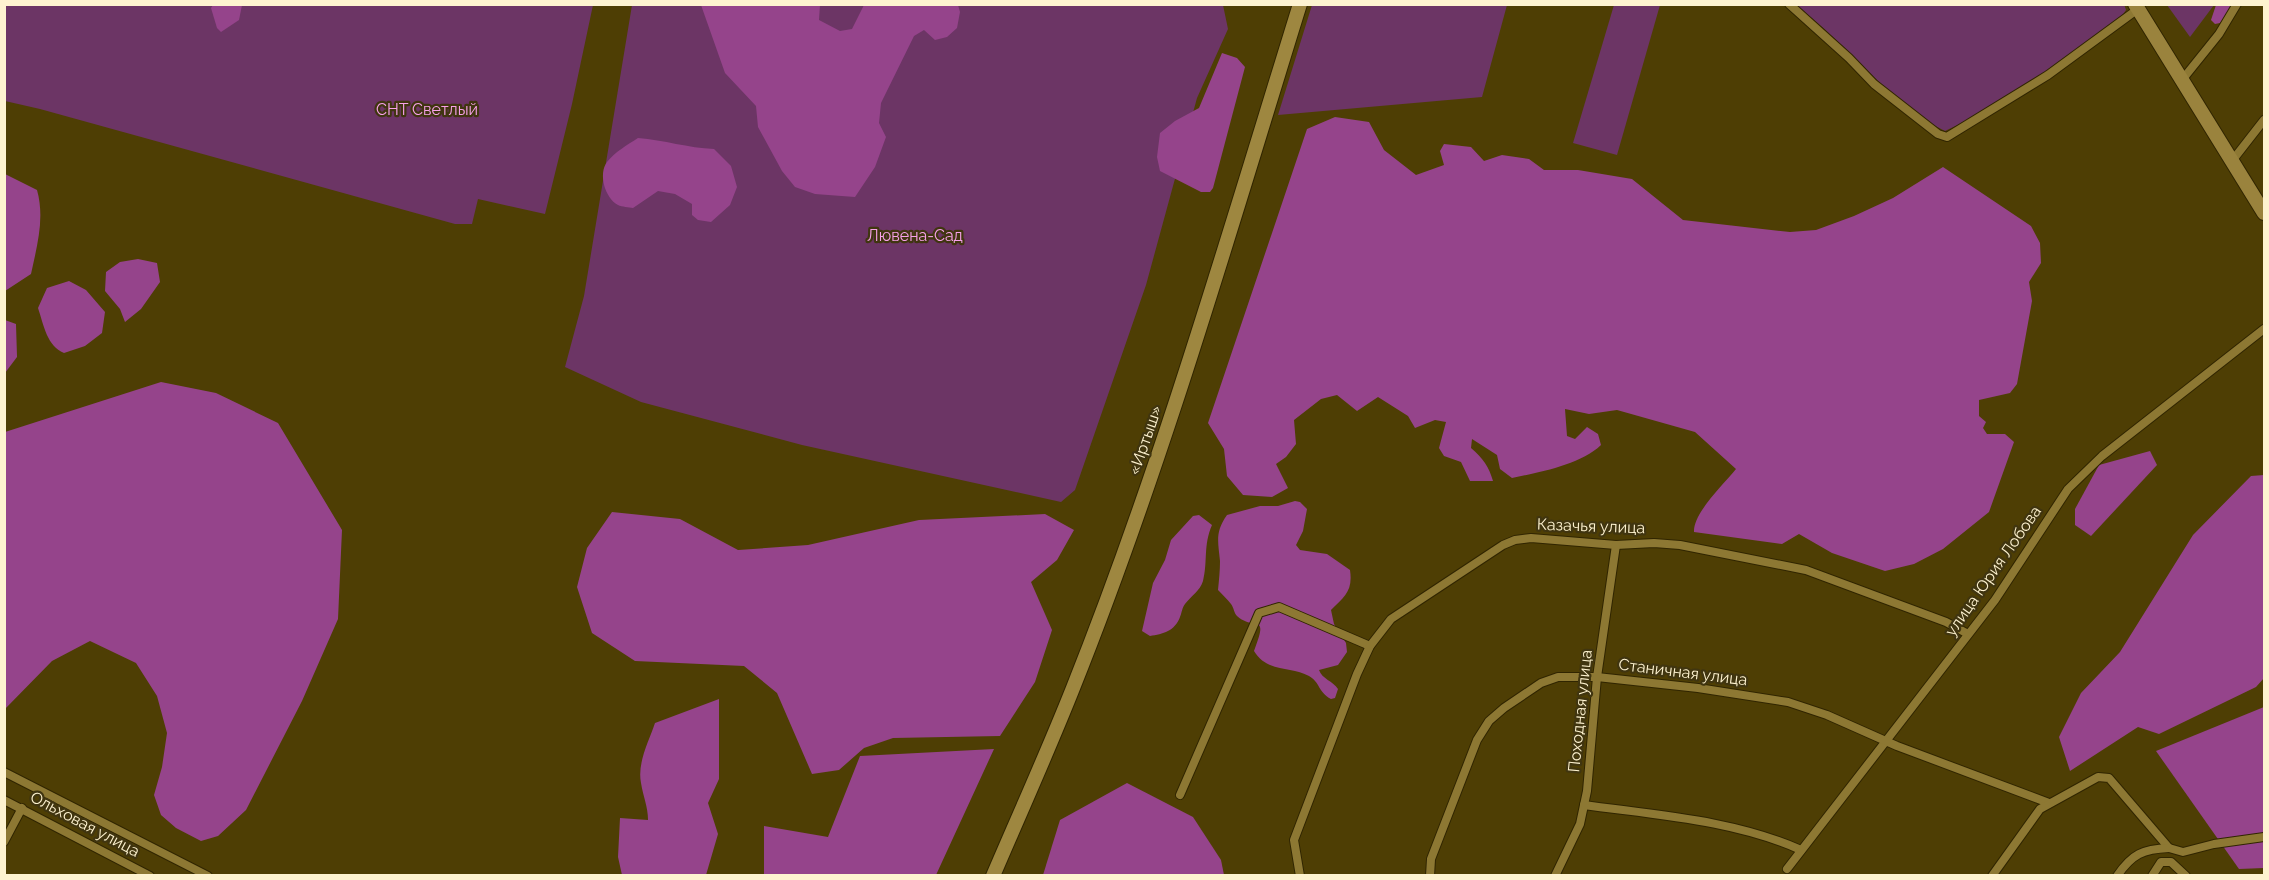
<svg xmlns="http://www.w3.org/2000/svg" width="2269" height="880" font-family="Raleway,sans-serif">
<style>
.green{fill:#6c3565}
.forest{fill:#95448b}
.lines{fill:none;stroke-linecap:round;stroke-linejoin:round}
.minor-casing{stroke:#302500;stroke-width:10}
.primary-casing{stroke:#302500;stroke-width:16}
.trunk-casing{stroke:#302500;stroke-width:16}
.minor{stroke:#8d7833;stroke-width:8}
.primary{stroke:#9a833d;stroke-width:14}
.trunk{stroke:#9e8740;stroke-width:14}
.labels{text-anchor:middle;dominant-baseline:central;stroke-width:4.5;stroke-linejoin:round;paint-order:stroke}
.park-label{font-size:16px;fill:#f7a1ea;stroke:#403510}
.street-label{font-size:16px;fill:#fef3d0;stroke:#403510}
</style>
<rect width="100%" height="100%" fill="#4e3e04"/>
<!-- green -->
<g class="green">
<path d="M2124 4 2126 10C2110 35 2064 60 2037 77 2007 96 1977 116 1945 131 1901 110 1869 70 1834 38 1822 26 1808 15 1795 5Z"/>
<path d="M5 5H593L572 104 545 214 478 199 472 224H455L40 109 5 101Z"/>
<path d="M632 5H1223L1228 29 1197 98 1146 285 1075 490 1061 502 802 445 641 402 565 367 584 296Z"/>
<path d="M1312 5V4L1507 5 1482 97 1278 115Z"/>
<path d="M1614 5H1660L1617 155 1573 143Z"/>
<path d="M2167 5H2214L2190 37Z"/>
</g>
<!-- forest -->
<g class="forest">
<path d="M213 5H242L239 20 221 32 217 28 211 8Z"/>
<path d="M701 5H820L819 20 840 31 852 29 864 5H958L960 12 957 28 947 37 935 40 924 30 914 36 881 103 879 123 886 137 875 167 855 197 815 194 795 187 782 171 758 127 756 106 725 73Z"/>
<path d="M2216 5H2235L2234 8 2220 23 2215 24 2211 20Z"/>
<path d="M1222 53 1237 58 1245 67 1213 188 1210 192H1201L1160 171 1157 157 1160 133 1175 121 1199 108Z"/>
<path d="M1335 117 1369 122 1384 150 1416 175 1444 165 1440 151 1444 144 1471 147 1484 161 1502 155 1529 159 1544 170H1578L1632 179 1683 220 1790 232 1816 230 1854 216 1893 198 1943 167 2031 226 2040 243 2041 263 2029 282 2032 301 2017 384 2010 393 1979 400V416L1986 422 1983 428 1987 434H2005L2014 442 1989 512 1943 549 1914 564 1885 571 1832 553 1799 534 1782 544 1694 532C1693 513 1724 484 1736 469L1695 432 1617 410 1589 414 1565 409 1567 436 1575 439 1587 427 1598 434 1601 445C1580 465 1540 472 1512 478L1500 469 1497 455 1472 439 1471 448C1483 458 1489 467 1493 481H1470L1461 462 1444 456 1439 448 1446 422 1435 420 1415 428 1408 416 1378 397 1357 411 1337 395 1321 399 1294 420 1296 444 1286 457 1276 464 1288 488 1272 497 1243 495 1227 476 1224 449 1208 423 1307 129Z"/>
<path d="M638 138C664 140 688 148 714 149L731 166 737 187 730 205 711 222 698 220 692 215V204L675 194 658 191 633 208C629 207 622 207 618 205 605 198 598 174 607 162 615 152 627 145 638 138Z"/>
<path d="M5 174 37 190C45 218 37 246 31 274L5 291Z"/>
<path d="M138 259 157 263 160 282 141 309 125 322 120 309 105 291 106 272 120 262Z"/>
<path d="M69 281 86 290 105 312 102 333 85 346 64 353C47 346 44 326 38 308L47 288Z"/>
<path d="M5 320 16 324 17 357 5 373Z"/>
<path d="M161 382 216 393 278 423 342 530 338 619 302 701 246 810 218 836 201 841 176 828 161 815 154 795 162 767 167 733 157 696 136 663 90 641 52 661 5 709V432Z"/>
<path d="M2150 451 2157 465 2091 536 2075 525V509L2099 465Z"/>
<path d="M2264 475V678L2256 687 2159 734 2138 727 2070 771 2059 737 2081 693 2120 652 2193 535 2251 476Z"/>
<path d="M1295 501 1300 502 1307 509 1303 531 1296 545 1300 550 1327 554 1350 570C1353 591 1345 596 1331 610L1334 624 1346 643 1347 652 1338 665 1319 670C1322 679 1333 681 1338 689L1335 698 1331 699C1318 692 1320 682 1309 676 1292 666 1267 673 1254 651 1269 611 1255 632 1237 616 1234 613 1234 608 1231 604 1227 599 1222 594 1218 590 1219 580 1220 570 1220 561 1218 541 1215 532 1227 515L1260 506H1278Z"/>
<path d="M612 512 680 519 738 550 808 545 919 520 1045 514 1074 530 1057 560 1031 582 1052 630 1035 682 1000 736 893 738 864 748 839 770 812 774 777 693 744 666 635 661 592 633 577 587 587 548Z"/>
<path d="M1199 515 1212 525C1203 546 1208 561 1203 581 1200 591 1191 596 1185 604 1182 608 1182 612 1180 617 1175 631 1163 634 1150 636L1142 631 1153 583 1165 560 1171 540 1193 516Z"/>
<path d="M719 699V779L708 803 718 834 706 875H622L618 857 620 818 648 820C648 807 643 796 641 783 637 763 649 741 655 723Z"/>
<path d="M2264 707V868L2239 869 2156 751Z"/>
<path d="M994 749 936 875H764V826L828 837 860 756Z"/>
<path d="M1127 783 1193 817 1221 860 1224 875H1043L1060 820Z"/>
</g>
<g class="lines">
<!-- minor casing -->
<g class="minor-casing">
<g id="minor">
<path d="M1789 4 1849 58 1874 84 1938 134 1947 137 2048 75 2138 9"/>
<path d="M2182 80 2219 34 2237 4"/>
<path d="M2232 161 2264 120"/>
<path d="M4 772 208 876"/>
<path d="M1180 795 1259 613 1279 607 1370 646"/>
<path d="M4 800 150 876"/>
<path d="M1584 805C1656 815 1734 820 1801 850"/>
<path d="M4 842 22 808"/>
<path d="M1787 869 1995 600 2068 489 2102 456 2264 329"/>
<path d="M1300 876 1294 840 1357 674 1370 646 1391 619 1503 545 1515 540 1531 538 1616 545 1654 543 1680 545 1806 570 1946 622 1968 634"/>
<path d="M1430 876 1431 859 1477 740 1489 721 1504 708 1541 683 1558 677H1597L1698 688 1788 702 1827 715 1897 746 2049 803"/>
<path d="M1555 876 1580 824 1587 791 1597 677 1616 545"/>
<path d="M1992 876 2040 809 2098 777 2109 778 2169 848 2183 852 2214 844 2264 837"/>
<path d="M2117 876C2132 854 2143 849 2169 848"/>
<path d="M2152 876 2161 862H2171L2186 876"/>
</g>
</g>
<!-- primary casing -->
<g class="primary-casing">
<path id="primary" d="M2135 4 2264 213"/>
</g>
<!-- trunk casing -->
<g class="trunk-casing">
<path id="trunk" d="M993 876C1020 813 1048 751 1073 688 1162 465 1229 233 1300 4"/>
</g>
<!-- minor -->
<use href="#minor" class="minor"/>
<!-- primary -->
<use href="#primary" class="primary"/>
<!-- trunk -->
<use href="#trunk" class="trunk"/>
</g>
<g class="labels">
<!-- park labels -->
<g class="park-label">
<text x="427" y="109">СНТ Светлый</text>
<text x="915" y="235">Лювена-Сад</text>
</g>
<!-- street labels -->
<g class="street-label">
<text transform="translate(1145 440) rotate(-71)">«Иртыш»</text>
<text transform="translate(1591 526) rotate(2)">Казачья улица</text>
<text transform="translate(1993 571) rotate(-55)">улица Юрия Лобова</text>
<text transform="translate(1683 672) rotate(7)">Станичная улица</text>
<text transform="translate(1580 711) rotate(-84)">Походная улица</text>
<text transform="translate(85 824) rotate(28)">Ольховая улица</text>
</g>
</g>
<!-- border -->
<rect width="2269" height="880" fill="none" stroke="#fef3d0" stroke-width="12"/>
</svg>
